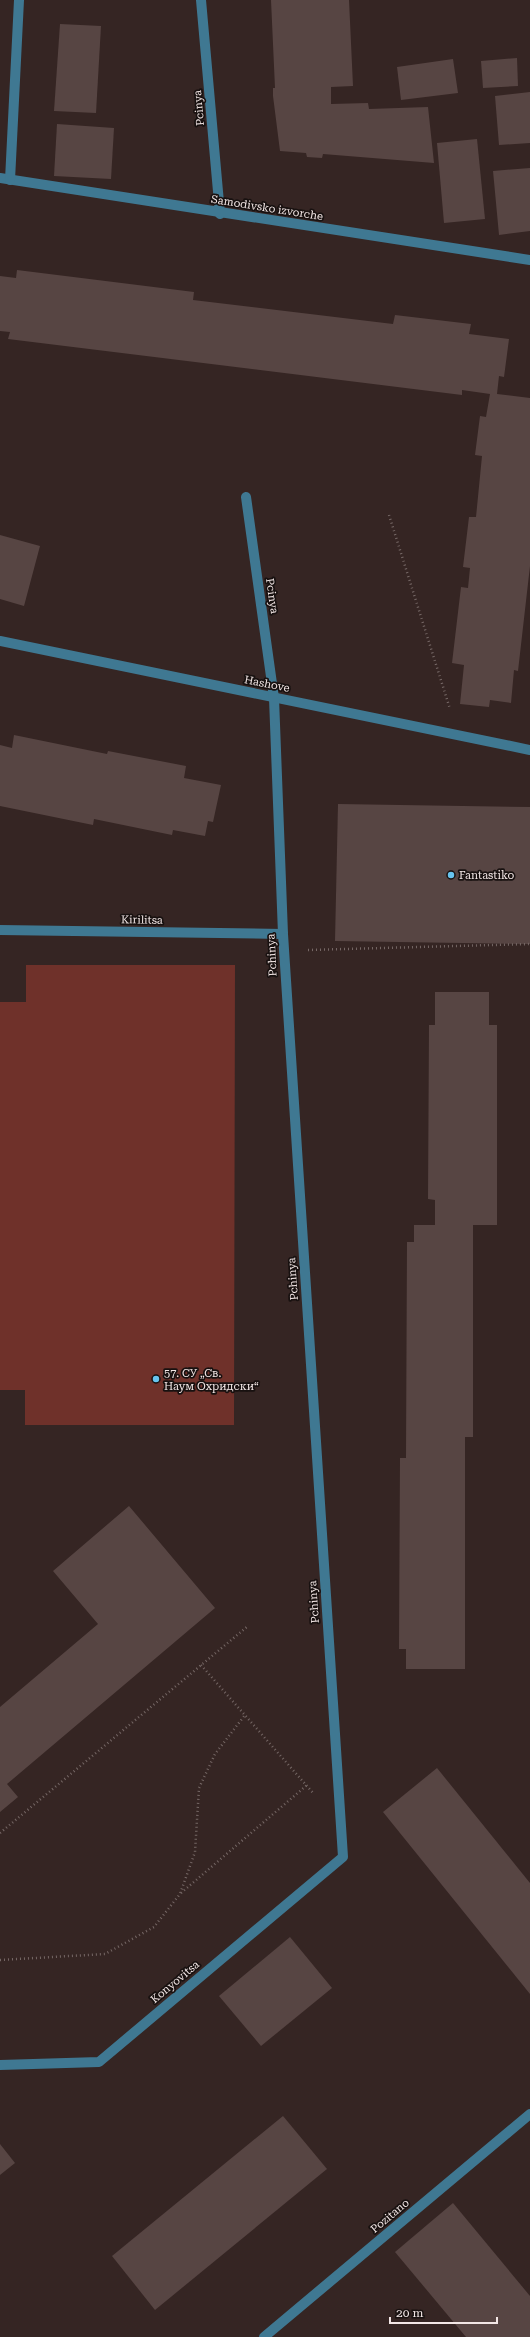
<svg xmlns="http://www.w3.org/2000/svg" width="530" height="2337" font-family="'Roboto Serif',serif">
<style>
.green{fill:#6f312a}
.building{fill:#574543}
.lines{fill:none;stroke-linecap:round;stroke-linejoin:round}
.path{stroke:#766866;stroke-width:2.5;stroke-dasharray:1 3;stroke-linecap:butt}
.minor{stroke:#3f7892;stroke-width:10}
.poi-dot{fill:#67c4ef;stroke:#181110;stroke-width:1.5}
.labels{text-anchor:middle;dominant-baseline:central;stroke-width:3.5;stroke-linejoin:round;paint-order:stroke}
.street-label{font-size:11px;fill:#f3e7e6;stroke:#181110}
.poi-label{font-size:11px;fill:#f3e7e6;stroke:#181110;text-anchor:start}
</style>
<rect width="100%" height="100%" fill="#352523"/>
<!-- green -->
<path class="green" d="M26 965H235L234 1425H25V1390H0V1002H26Z"/>
<!-- building -->
<g class="building">
<path d="M271 0H349L353 86 331 87V104L368 103 369 109 428 107 434 163 323 154 322 158 307 157 306 153 280 151 273 96V88H275Z"/>
<path d="M60 24 101 26 96 113 54 111Z"/>
<path d="M517 58 518 86 483 88 481 61Z"/>
<path d="M453 59 458 93 401 100 397 67Z"/>
<path d="M530 92V143L499 145 495 96Z"/>
<path d="M57 124 114 128 111 179 54 176Z"/>
<path d="M477 139 485 219 444 223 437 143Z"/>
<path d="M530 168V231L499 235 493 171Z"/>
<path d="M17 270 194 292 193 300 393 324 395 315 471 324 469 334 509 339 504 377 499 376 497 394 530 398V566L518 671 514 670 511 703 490 700 489 707 460 704 464 665 452 663 461 587 468 588 470 568 463 567 469 517H476L482 456 475 455 480 416 486 417 490 394 462 390V395L8 339 10 332 0 331V276L16 278Z"/>
<path d="M0 535 40 546 24 606 0 599Z"/>
<path d="M14 735 107 754 108 751 186 766 184 778 221 785 213 822 208 821 205 836 173 830 172 835 94 819 93 825 0 806V745L12 748Z"/>
<path d="M338 804 530 807V944L335 941Z"/>
<path d="M435 992H489V1025H497V1225H473V1437H465V1669H406V1649H399L400 1458H406L407 1242H414V1225H435V1200L428 1199 429 1025H435Z"/>
<path d="M129 1506 215 1608 7 1784 18 1797 0 1812V1707L98 1624 53 1571Z"/>
<path d="M437 1768 530 1883V1994L383 1812Z"/>
<path d="M290 1937 332 1988 261 2046 219 1996Z"/>
<path d="M283 2116 327 2169 155 2310 112 2256Z"/>
<path d="M0 2144 15 2163 0 2175Z"/>
<path d="M453 2203 530 2296V2337H466L395 2252Z"/>
</g>
<g class="lines">
<!-- path -->
<g class="path">
<path d="M389 515 450 709"/>
<path d="M308 950 530 944"/>
<path d="M201 1665 314 1794"/>
<path d="M0 1833 248 1626"/>
<path d="M181 1893 307 1785"/>
<path d="M0 1960 105 1954 154 1927 180 1894 195 1852 199 1788 215 1754 245 1715"/>
</g>
<!-- minor -->
<g class="minor">
<path d="M201 0 220 214"/>
<path d="M0 178 530 260"/>
<path d="M10 180 19 0"/>
<path d="M0 641 530 750"/>
<path d="M0 930 283 934"/>
<path d="M0 2065 99 2062 343 1857 283 934 274 698 246 497"/>
<path d="M264 2337 530 2114"/>
</g>
</g>
<!-- markers -->
<g class="poi-dot">
<circle cx="451" cy="875" r="4"/>
<circle cx="156" cy="1379" r="4"/>
</g>
<g class="labels">
<!-- street labels -->
<g class="street-label">
<text transform="translate(199 108) rotate(-95)">Pcinya</text>
<text transform="translate(267 208) rotate(9)">Samodivsko izvorche</text>
<text transform="translate(272 596) rotate(82)">Pcinya</text>
<text transform="translate(267 684) rotate(11)">Hashove</text>
<text transform="translate(142 920) rotate(1)">Kirilitsa</text>
<text transform="translate(272 955) rotate(-93)">Pchinya</text>
<text transform="translate(293 1279) rotate(-94)">Pchinya</text>
<text transform="translate(314 1602) rotate(-94)">Pchinya</text>
<text transform="translate(175 1982) rotate(-40)">Konyovitsa</text>
<text transform="translate(390 2216) rotate(-40)">Pozitano</text>
</g>
<!-- poi labels -->
<g class="poi-label">
<text x="459" y="875">Fantastiko</text>
<text x="164" y="1373">57. СУ „Св.<tspan x="164" dy="13">Наум Охридски“</tspan></text>
</g>
</g>
<!-- scale -->
<path d="M390 2317v6h107v-6" fill="none" stroke="#f3e7e6" stroke-width="2"/>
<text x="396" y="2317" font-size="12" fill="#f3e7e6" stroke="#181110" stroke-width="3" paint-order="stroke">20 m</text>
</svg>
